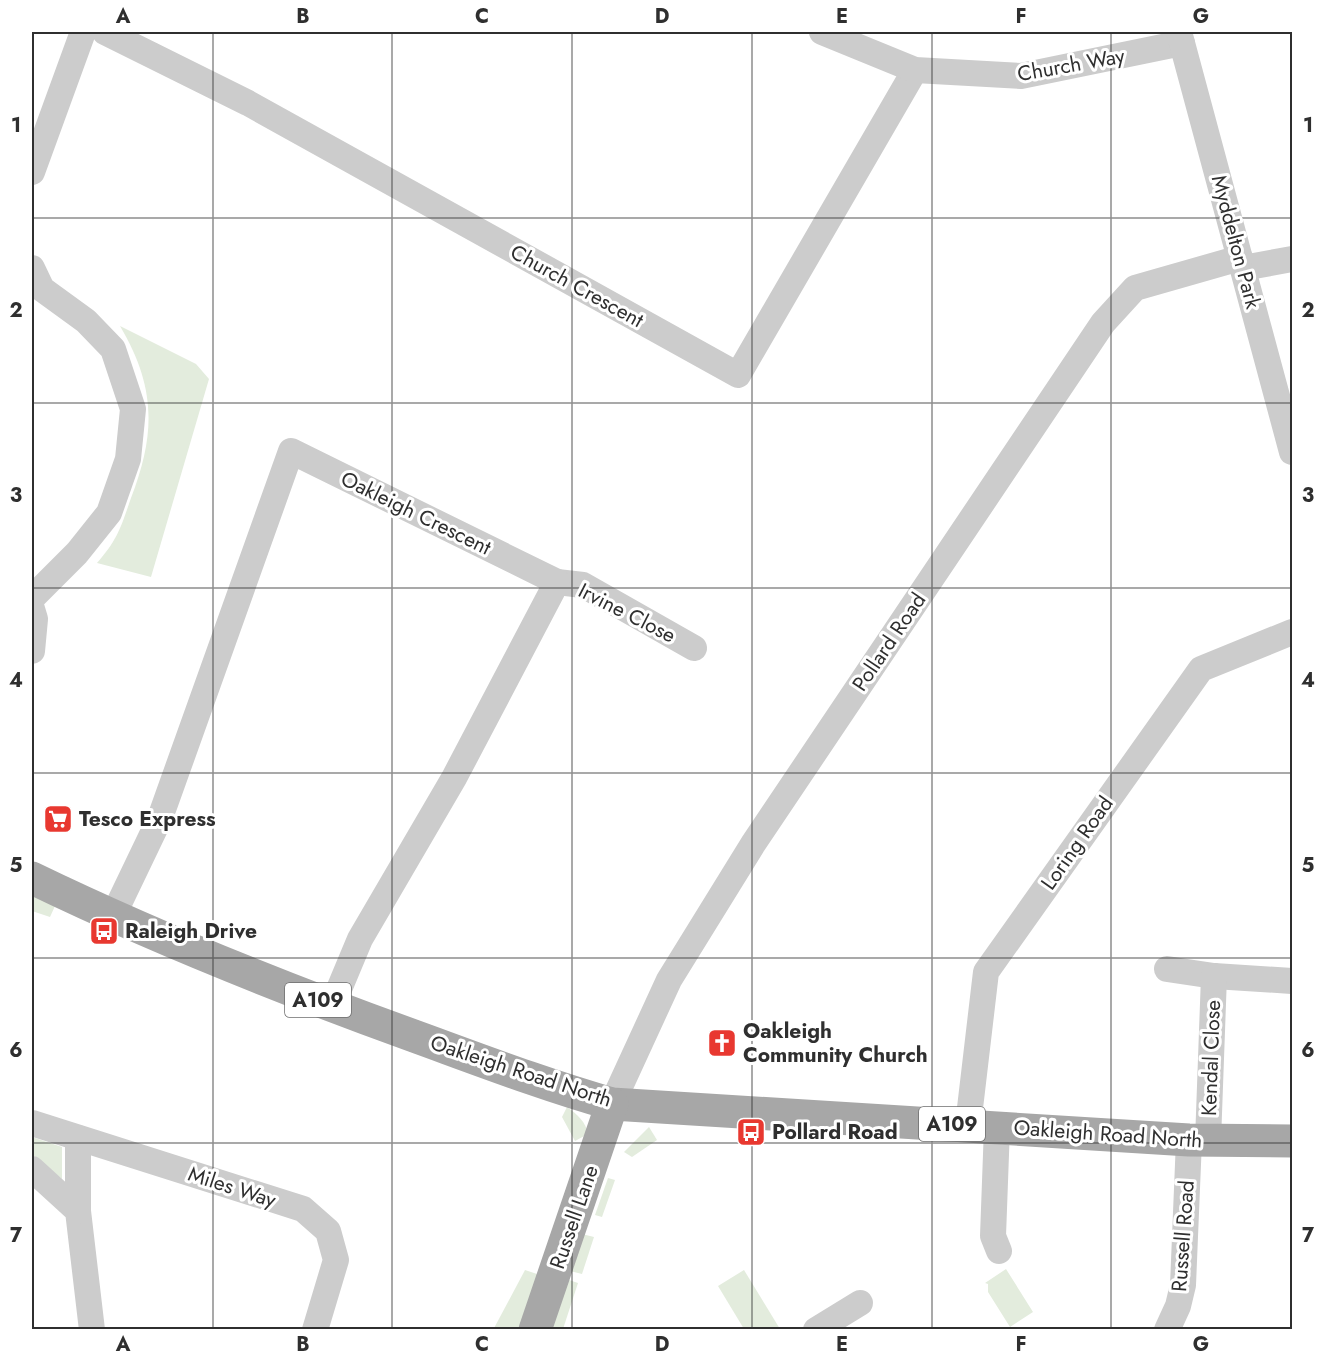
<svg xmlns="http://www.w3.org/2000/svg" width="1324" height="1361" font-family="Jost,sans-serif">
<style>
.green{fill:#e3ecdd}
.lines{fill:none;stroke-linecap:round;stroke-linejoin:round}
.minor{stroke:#ccc;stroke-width:26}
.major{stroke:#a7a7a7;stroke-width:33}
.grid{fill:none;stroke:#2f2f2f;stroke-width:1.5;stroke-opacity:0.55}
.labels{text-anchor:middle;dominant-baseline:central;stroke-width:6;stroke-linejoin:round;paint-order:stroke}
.shield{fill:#fff;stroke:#6d6d6d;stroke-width:1.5}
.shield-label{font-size:20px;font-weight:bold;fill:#2f2f2f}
.street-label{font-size:21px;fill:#2f2f2f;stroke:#fff}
.poi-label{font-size:21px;font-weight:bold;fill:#2f2f2f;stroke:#fff;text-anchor:start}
.neatline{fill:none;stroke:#2f2f2f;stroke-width:2}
.grid-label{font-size:20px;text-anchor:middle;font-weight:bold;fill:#2f2f2f}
</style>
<rect width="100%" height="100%" fill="#fff"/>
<!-- green -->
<g class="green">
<path d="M120 326 196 364 209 379 151 577 97 563C118 539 121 527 131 498 156 433 156 387 120 326Z"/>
<path d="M32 894 55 906 50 917 32 911Z"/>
<path d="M567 1107C577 1114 586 1122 588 1134L575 1141 562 1117Z"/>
<path d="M649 1127 657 1140 632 1157 624 1152Z"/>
<path d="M32 1137 62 1147V1179L32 1154Z"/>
<path d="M608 1178 615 1180 602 1217 595 1215Z"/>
<path d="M582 1234 594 1237 582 1274 570 1271Z"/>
<path d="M1006 1269 1033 1312 1010 1327 988 1292V1284L985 1283Z"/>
<path d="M525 1270 540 1275 521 1329 493 1330Z"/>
<path d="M744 1270 780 1329H744L718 1286Z"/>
<path d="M566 1279 578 1283 563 1329 550 1330Z"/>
</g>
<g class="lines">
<!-- minor -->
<g class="minor">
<path d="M105 32 248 103 738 375 915 70"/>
<path d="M822 32 915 70 1021 76 1182 43"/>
<path d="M1179 32 1292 452"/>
<path d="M32 172 83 32"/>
<path d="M32 268 42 289 86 321 113 349 133 409 128 459 109 513 77 553 32 598"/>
<path d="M1243 268 1292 259"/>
<path d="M557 582 583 585 694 648"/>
<path d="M32 609 35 619 32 651"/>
<path d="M113 916 160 818 291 451 557 582 454 778 360 939 332 1006"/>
<path d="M1167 969 1214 976 1292 981"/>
<path d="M612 1104 669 980 753 844 1103 323 1135 288 1240 258"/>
<path d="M32 1123 303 1209 328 1231 336 1260 315 1330"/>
<path d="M968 1125 986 972 1201 669 1292 632"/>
<path d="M997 1127 993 1236 999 1251"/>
<path d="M1208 1141 1214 976"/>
<path d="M32 1169 78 1211 92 1330"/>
<path d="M78 1211V1138"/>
<path d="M816 1330 860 1303"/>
<path d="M1167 1330 1178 1306 1183 1285 1189 1140"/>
</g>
<!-- major -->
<g class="major">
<path d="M32 878C156 938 284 989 414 1036 480 1060 545 1085 612 1104L1189 1140 1292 1141"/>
<path d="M535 1330 612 1104"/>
</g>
</g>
<!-- grid -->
<path class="grid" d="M213 32V1330M392 32V1330M572 32V1330M752 32V1330M932 32V1330M1111 32V1330M32 218H1292M32 403H1292M32 588H1292M32 773H1292M32 958H1292M32 1143H1292"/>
<!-- icons -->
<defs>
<g id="supermarket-square" transform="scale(1.5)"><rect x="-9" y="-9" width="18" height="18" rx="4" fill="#e83830" stroke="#fff"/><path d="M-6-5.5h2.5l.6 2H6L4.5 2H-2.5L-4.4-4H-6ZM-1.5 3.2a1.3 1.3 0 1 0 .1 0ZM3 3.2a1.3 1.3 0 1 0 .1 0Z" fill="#fff"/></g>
<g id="bus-square" transform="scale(1.5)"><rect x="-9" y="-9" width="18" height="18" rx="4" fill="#e83830" stroke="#fff"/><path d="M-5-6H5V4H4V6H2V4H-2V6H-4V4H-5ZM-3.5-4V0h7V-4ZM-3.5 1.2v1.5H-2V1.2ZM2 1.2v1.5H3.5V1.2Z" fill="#fff"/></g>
<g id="church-square" transform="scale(1.5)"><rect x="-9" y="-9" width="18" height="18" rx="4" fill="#e83830" stroke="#fff"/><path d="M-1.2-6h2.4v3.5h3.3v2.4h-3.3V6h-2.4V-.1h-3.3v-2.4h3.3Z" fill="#fff"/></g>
</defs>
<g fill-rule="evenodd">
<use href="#supermarket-square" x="58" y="819"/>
<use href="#bus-square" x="104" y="931"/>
<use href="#church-square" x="722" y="1043"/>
<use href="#bus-square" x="751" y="1132"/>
</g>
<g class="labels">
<!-- shield labels -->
<g class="shield">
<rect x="285" y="983" width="66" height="34" rx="4.5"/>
<rect x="919" y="1107" width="66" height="34" rx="4.5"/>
</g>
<g class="shield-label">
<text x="318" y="1000">A109</text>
<text x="952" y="1124">A109</text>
</g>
<!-- street labels -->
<g class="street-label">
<text transform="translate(1071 65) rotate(-10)">Church Way</text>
<text transform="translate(1236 242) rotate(75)">Myddelton Park</text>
<text transform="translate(577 286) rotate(29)">Church Crescent</text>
<text transform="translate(416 513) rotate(26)">Oakleigh Crescent</text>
<text transform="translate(627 613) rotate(27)">Irvine Close</text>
<text transform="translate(889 642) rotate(-56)">Pollard Road</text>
<text transform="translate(1077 843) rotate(-55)">Loring Road</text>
<text transform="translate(1211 1058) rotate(-88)">Kendal Close</text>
<text transform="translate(521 1071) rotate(18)">Oakleigh Road North</text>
<text transform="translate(1108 1134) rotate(4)">Oakleigh Road North</text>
<text transform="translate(232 1187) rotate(18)">Miles Way</text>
<text transform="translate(574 1217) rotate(-71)">Russell Lane</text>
<text transform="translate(1183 1236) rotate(-86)">Russell Road</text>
</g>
<!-- poi labels -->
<g class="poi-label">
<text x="79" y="819">Tesco Express</text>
<text x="125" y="931">Raleigh Drive</text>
<text x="743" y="1031">Oakleigh<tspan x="743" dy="24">Community Church</tspan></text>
<text x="772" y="1132">Pollard Road</text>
</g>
</g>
<!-- border -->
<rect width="1324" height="1361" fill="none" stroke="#ffffff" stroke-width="66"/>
<rect x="33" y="33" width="1258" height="1295" class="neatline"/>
<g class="grid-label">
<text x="123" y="23">A</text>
<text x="303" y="23">B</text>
<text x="482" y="23">C</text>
<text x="662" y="23">D</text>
<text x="842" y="23">E</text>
<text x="1021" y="23">F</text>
<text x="1201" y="23">G</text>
<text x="16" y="132">1</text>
<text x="1308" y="132">1</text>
<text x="16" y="317">2</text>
<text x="1308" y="317">2</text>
<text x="16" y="502">3</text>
<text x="1308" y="502">3</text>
<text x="16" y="687">4</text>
<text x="1308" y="687">4</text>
<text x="16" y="872">5</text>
<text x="1308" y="872">5</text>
<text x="16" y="1057">6</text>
<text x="1308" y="1057">6</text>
<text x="16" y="1242">7</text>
<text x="1308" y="1242">7</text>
<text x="123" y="1351">A</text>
<text x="303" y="1351">B</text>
<text x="482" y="1351">C</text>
<text x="662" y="1351">D</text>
<text x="842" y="1351">E</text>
<text x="1021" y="1351">F</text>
<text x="1201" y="1351">G</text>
</g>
</svg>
